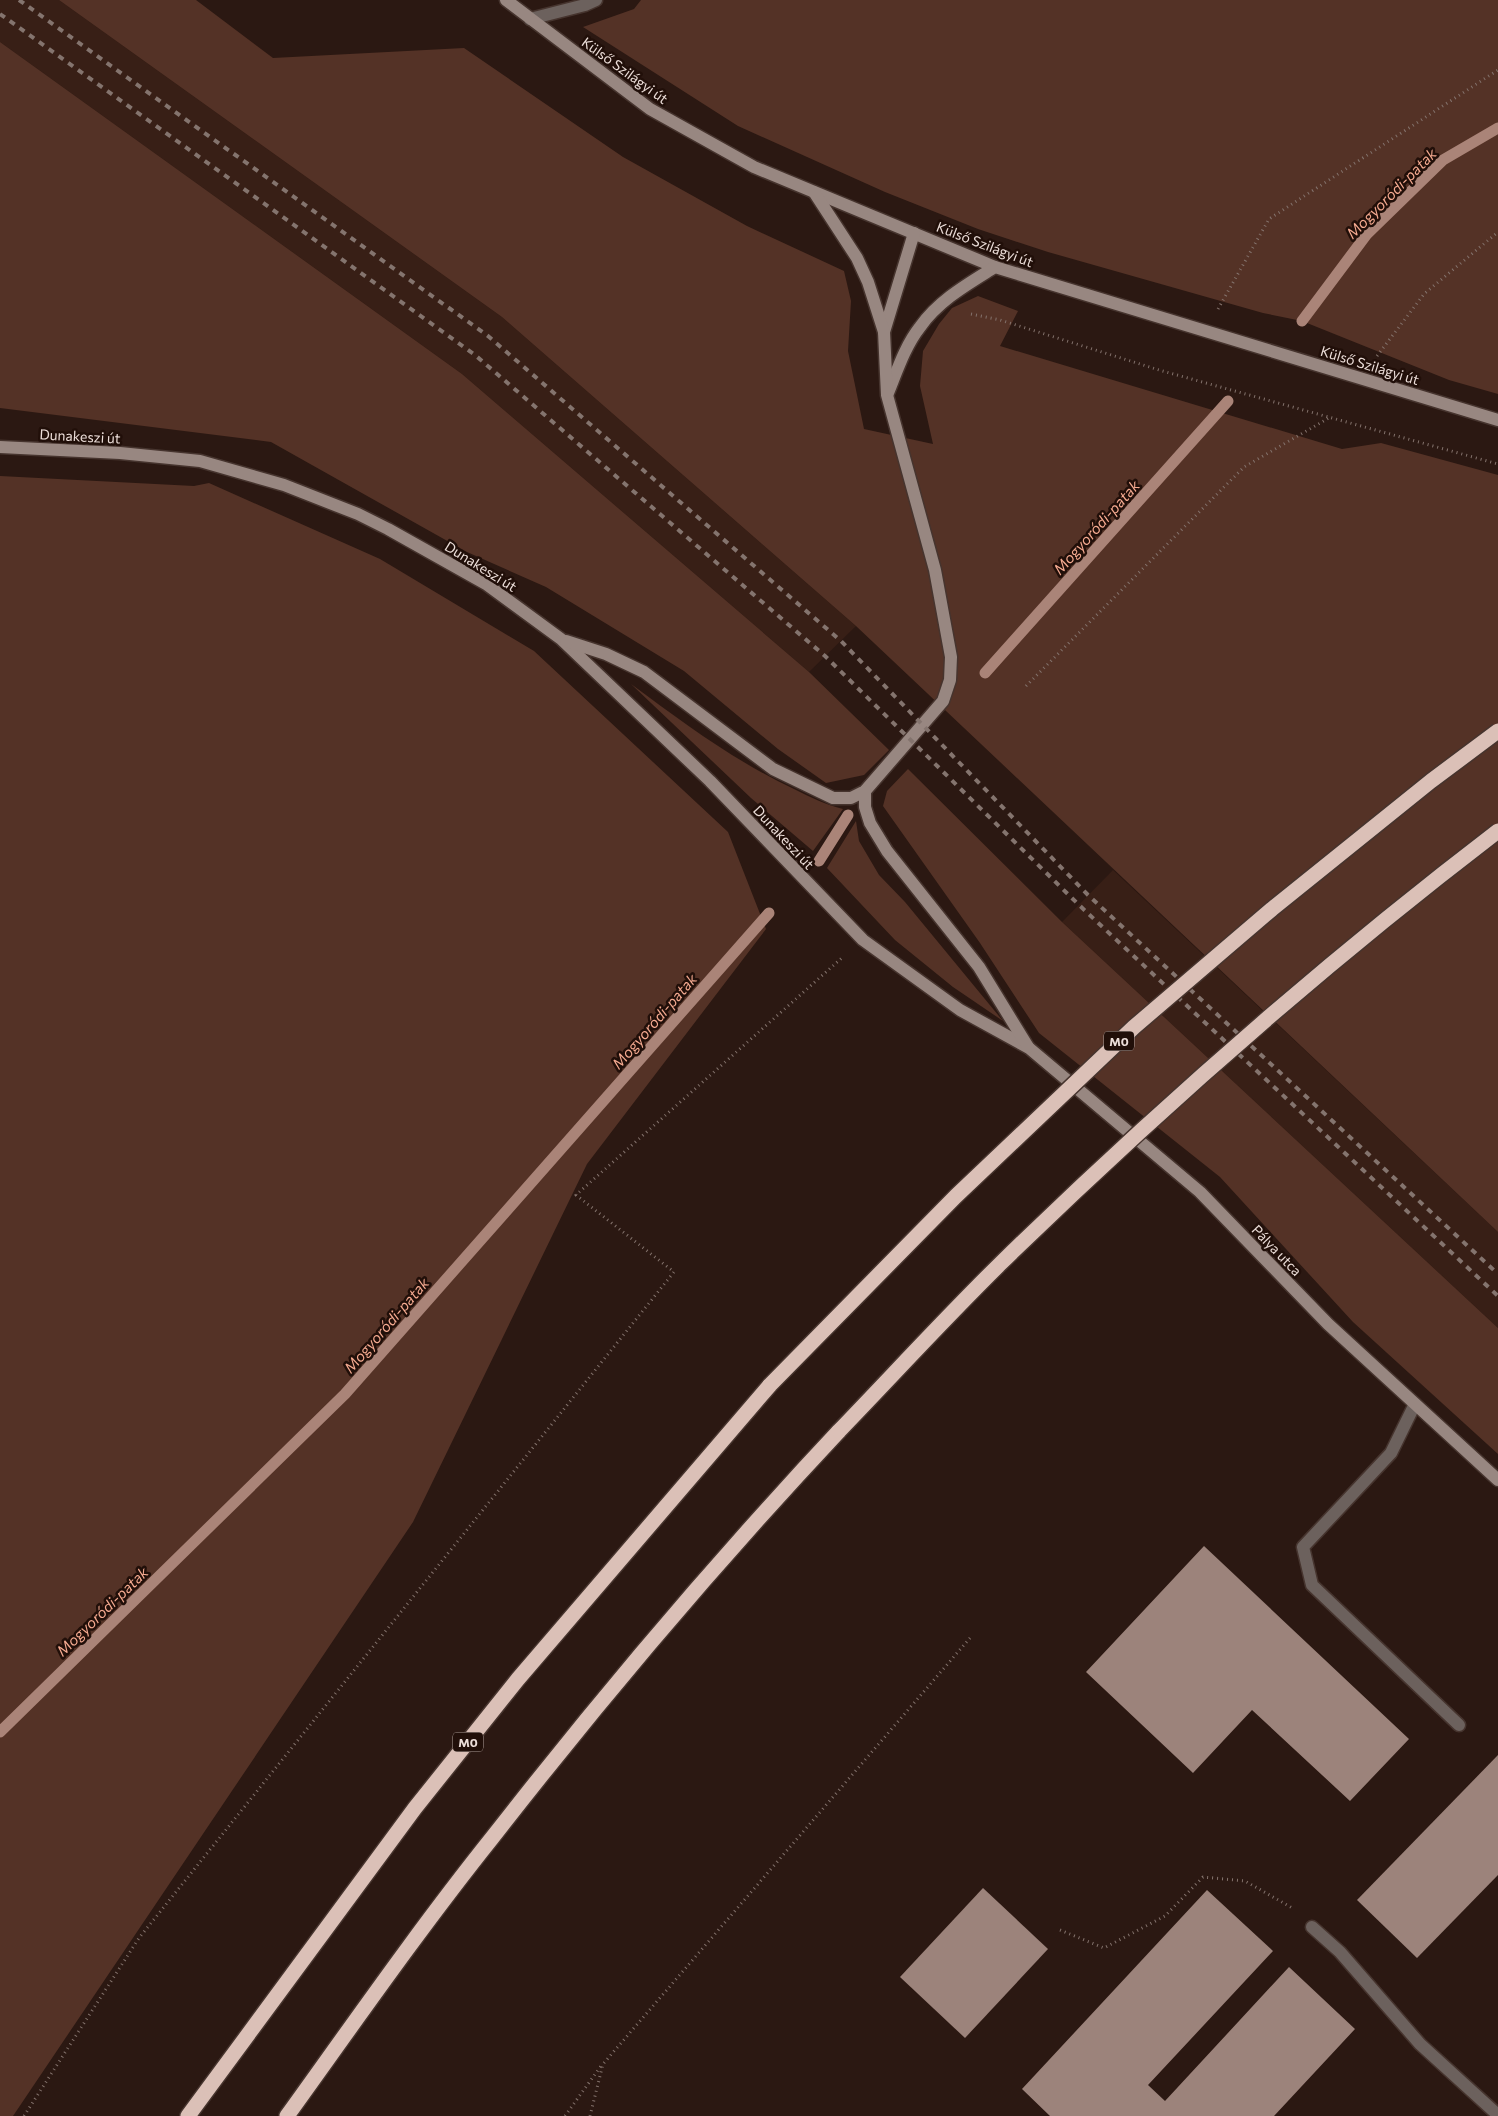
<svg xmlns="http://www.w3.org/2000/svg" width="1498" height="2116" font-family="Commissioner,sans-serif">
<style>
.built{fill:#381f16}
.green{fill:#543226}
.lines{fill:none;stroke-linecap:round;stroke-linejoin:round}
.stream{stroke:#aa8478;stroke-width:11}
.building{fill:#9c837b}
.lane-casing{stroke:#46342e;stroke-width:15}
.secondary-casing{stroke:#46342e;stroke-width:15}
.highway-casing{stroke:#46342e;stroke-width:18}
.path{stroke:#84736d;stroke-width:3;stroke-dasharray:1 4;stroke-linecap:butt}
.lane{stroke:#6c615d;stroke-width:12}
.secondary{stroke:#988781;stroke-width:12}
.highway{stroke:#dbc0b7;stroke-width:15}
.rail{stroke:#84746e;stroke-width:4;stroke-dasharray:6 6;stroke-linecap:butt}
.highway-bridge-casing{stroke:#46342e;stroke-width:18;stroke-linecap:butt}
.highway-bridge{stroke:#dbc0b7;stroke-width:15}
.labels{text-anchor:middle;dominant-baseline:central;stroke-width:5;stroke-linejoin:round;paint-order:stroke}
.shield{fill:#210f09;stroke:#afa09b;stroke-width:1}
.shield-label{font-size:12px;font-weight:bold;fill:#ecded9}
.street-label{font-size:14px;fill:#ecded9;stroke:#210f09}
.water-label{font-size:15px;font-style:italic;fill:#f6ab91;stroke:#210f09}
</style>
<rect width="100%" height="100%" fill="#2b1812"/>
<!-- built -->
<g class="built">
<path d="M0 0H59L502 317 856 626 809 672 462 374 0 42Z"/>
<path d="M1113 870 1498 1232V1328L1062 922Z"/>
</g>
<!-- green -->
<g class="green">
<path d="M59 0H196L273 58 464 48 623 157 747 226 844 271 851 301 848 351 864 429 933 444 920 386 923 351 939 324 952 308 978 296 1018 311 1000 346 1342 449 1381 443 1498 475V1232L856 626 502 317Z"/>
<path d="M641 0H1498V394L1449 380 1302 321 1263 313 1048 252 978 229 885 192 738 126 583 27 634 9Z"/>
<path d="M0 42 462 374 809 672 889 750 864 775 826 783 778 749 684 671 546 587 467 552 271 442 0 408Z"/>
<path d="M0 476 194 486 209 483 380 559 534 651 728 832 766 929 587 1164 413 1522 13 2116H0Z"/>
<path d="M631 684C685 724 733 760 794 789 810 797 826 805 843 809L813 851 751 798Z"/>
<path d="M908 769 1062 922 1498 1328V1454L1353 1322 1220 1177 1039 1033 980 943 883 806 887 791Z"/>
<path d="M856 821 859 841 879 875 905 902 1003 1021 953 987 895 940 827 868Z"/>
</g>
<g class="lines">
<!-- stream -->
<g class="stream">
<path d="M1302 321 1367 234 1443 160 1498 128"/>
<path d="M985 673 1228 401"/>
<path d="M819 861 848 815"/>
<path d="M0 1732 345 1394 769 913"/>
</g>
</g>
<!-- building -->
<g class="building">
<path d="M1204 1546 1409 1739 1350 1801 1252 1710 1193 1773 1086 1672Z"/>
<path d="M1498 1755V1875L1417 1958 1357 1900Z"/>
<path d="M983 1888 1048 1949 965 2038 900 1977Z"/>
<path d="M1207 1890 1273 1951 1148 2085 1165 2101 1289 1967 1355 2029 1274 2116H1050L1022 2089Z"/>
</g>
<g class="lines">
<!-- lane casing -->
<g class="lane-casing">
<g id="lane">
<path d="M530 19 585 5 596 0"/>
<path d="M1415 1404 1391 1453 1303 1547 1312 1585 1459 1725"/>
<path d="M1312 1927 1340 1952 1420 2044 1498 2115"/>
</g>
</g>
<!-- secondary casing -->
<g class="secondary-casing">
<g id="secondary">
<path d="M506 0 650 109 754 167 995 267 1498 420"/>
<path d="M884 332 914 233"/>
<path d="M888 393C897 371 905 346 920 327 939 300 968 284 995 267"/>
<path d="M0 447 120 453 200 461 284 485 358 514 388 529 486 584 561 639 710 781 863 940 960 1010 1029 1048 1200 1192 1328 1324 1498 1480"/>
<path d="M566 641 606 654 644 672 773 769 833 798H851L865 791 943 701 950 680 951 657 935 570 887 395 884 332 868 282 857 258 814 192"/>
<path d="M865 791V807L870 823 887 851 979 967 1028 1047"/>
</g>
</g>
<!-- highway casing -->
<g class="highway-casing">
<g id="highway">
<path d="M188 2116 415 1808 518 1679 770 1385"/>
<path d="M287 2116C354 2023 420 1928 492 1838 602 1697 717 1561 839 1431"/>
</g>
</g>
<!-- path -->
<g class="path">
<path d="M1218 309 1269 219 1498 70"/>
<path d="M971 314 1000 320 1159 370 1498 464"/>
<path d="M1377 356 1424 294 1498 232"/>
<path d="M1026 686 1244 467 1329 418"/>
<path d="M1060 1930 1104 1948 1165 1916 1203 1877 1245 1881 1294 1909"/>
<path d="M24 2116 139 1938 674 1272 576 1195 844 956"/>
<path d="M565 2116 601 2066"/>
<path d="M590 2116 603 2064 970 1638"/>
</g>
<!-- lane -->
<use href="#lane" class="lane"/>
<!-- secondary -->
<use href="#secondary" class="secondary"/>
<!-- highway -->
<use href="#highway" class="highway"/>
<!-- rail -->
<g class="rail">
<path d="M19 0 488 336 841 641 1088 895 1498 1274"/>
<path d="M0 14 475 355 825 656 1079 905 1498 1296"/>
</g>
<!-- highway-bridge casing -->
<g class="highway-bridge-casing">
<g id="highway-bridge">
<path d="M770 1385 956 1196 1134 1027 1272 909 1431 781 1498 731"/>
<path d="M839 1431C893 1375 946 1317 1001 1263 1158 1110 1324 964 1498 831"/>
</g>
</g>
<!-- highway-bridge -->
<use href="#highway-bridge" class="highway-bridge"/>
</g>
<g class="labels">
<!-- shield labels -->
<g class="shield">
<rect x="1104" y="1031.5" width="30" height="19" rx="4"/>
<rect x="453" y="1732.5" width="30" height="19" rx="4"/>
</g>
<g class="shield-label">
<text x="1119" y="1041">M0</text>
<text x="468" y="1742">M0</text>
</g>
<!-- street labels -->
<g class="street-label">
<text transform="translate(625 70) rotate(36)">Külső Szilágyi út</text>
<text transform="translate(985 244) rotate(21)">Külső Szilágyi út</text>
<text transform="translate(1370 365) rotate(17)">Külső Szilágyi út</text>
<text transform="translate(80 436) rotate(3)">Dunakeszi út</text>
<text transform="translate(481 566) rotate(32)">Dunakeszi út</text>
<text transform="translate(784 837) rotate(47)">Dunakeszi út</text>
<text transform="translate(1277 1250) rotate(46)">Pálya utca</text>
</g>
<!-- water labels -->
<g class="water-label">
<text transform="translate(1391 193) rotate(-45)">Mogyoródi-patak</text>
<text transform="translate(1096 527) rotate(-48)">Mogyoródi-patak</text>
<text transform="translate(654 1021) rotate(-49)">Mogyoródi-patak</text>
<text transform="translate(386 1325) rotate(-49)">Mogyoródi-patak</text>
<text transform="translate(102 1611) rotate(-44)">Mogyoródi-patak</text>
</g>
</g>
</svg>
